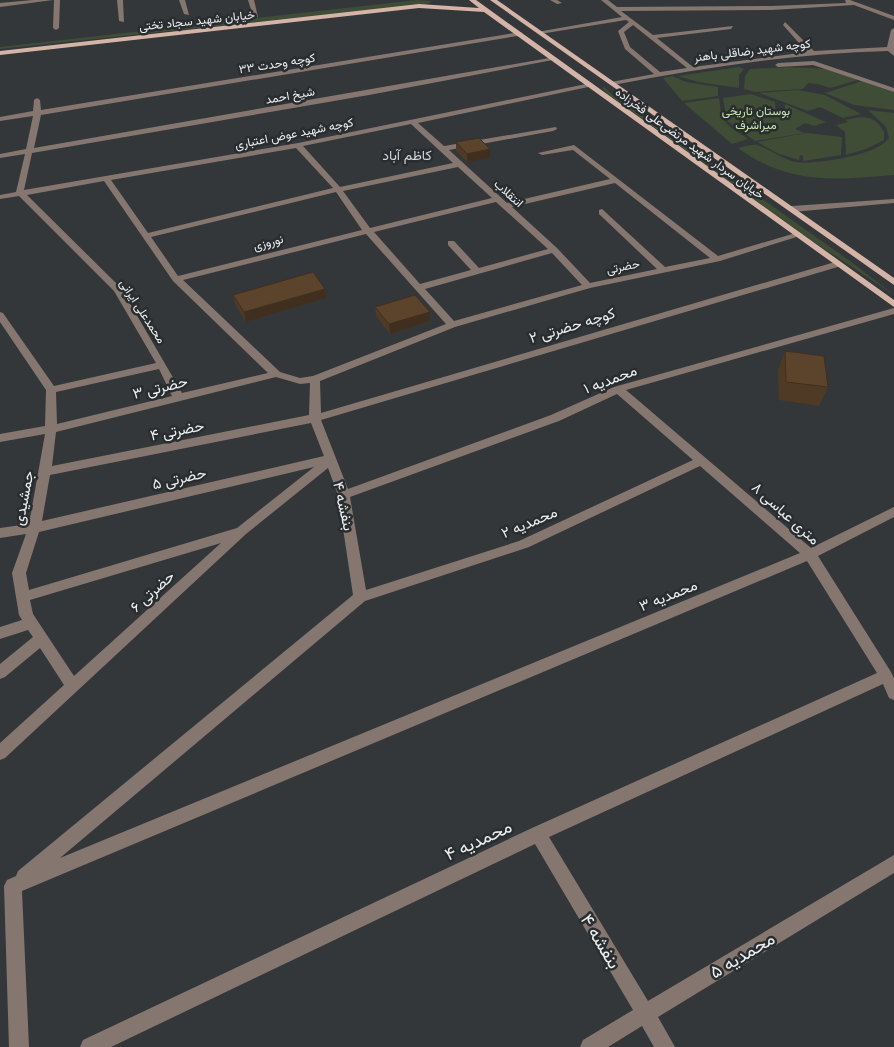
<svg xmlns="http://www.w3.org/2000/svg" width="894" height="1047" font-family="Mulish,Vazirmatn,sans-serif">
<style>
.green{fill:#3f4c36}
.lines{fill:none;stroke-linecap:round;stroke-linejoin:round}
.minor{fill:#867670;fill-rule:evenodd}
.major{fill:#d5b4a8;fill-rule:evenodd}
.wall{fill:#4f3a26}
.shaded-wall{fill:#402f1f}
.building{fill:#5c432c;stroke:#402f1f}
.labels{text-anchor:middle;dominant-baseline:central;stroke-width:5;stroke-linejoin:round;paint-order:stroke}
.far-street-label{font-size:12px;fill:#ebedef;stroke:#292d2f}
.far-park-label{font-size:12px;fill:#c7e7b1;stroke:#292d2f}
.far-neighbourhood-label{font-size:14px;fill:#d1d5d9;stroke:#292d2f}
.street-label{font-size:15px;fill:#ebedef;stroke:#292d2f}
.near-street-label{font-size:18px;fill:#ebedef;stroke:#292d2f}
</style>
<rect width="100%" height="100%" fill="#33373a"/>
<!-- green -->
<g class="green">
<path d="M417 0 432 1 427 4 0 49V47Z"/>
<path d="M738 67 744 69 739 75V88L698 82 678 76Z"/>
<path d="M789 67 826 69 858 80 830 88 818 84 808 83 803 89 755 92 744 89 745 76 750 69Z"/>
<path d="M672 76 686 82 718 87V96L682 101 663 78Z"/>
<path d="M862 81 894 92V110L854 105 825 93Z"/>
<path d="M604 87 620 102 628 104 850 261 894 295 814 242 609 95 602 88Z"/>
<path d="M798 90 825 95 861 114 843 118 820 107 808 111 759 93Z"/>
<path d="M751 94 775 102 776 115 785 116V104L826 122 814 126 805 123 795 129 805 133 755 141 727 121 723 98Z"/>
<path d="M719 98C722 125 726 124 748 139L732 144 684 103Z"/>
<path d="M868 110 894 113V175C836 180 788 185 738 148 744 147 752 144 757 145 770 149 781 159 796 162 814 165 881 155 889 137L886 127Z"/>
<path d="M860 117C872 117 879 122 884 132V140L866 149 846 155 845 132 836 125 848 122 845 120Z"/>
<path d="M807 133 842 137 841 155 803 161V156L800 155 799 160 779 154 757 142Z"/>
</g>
<g class="lines">
<!-- minor -->
<g class="minor">
<path d="M33 0H53L0 7V3Z"/>
<path d="M54 0H60L59 28 56 30 53 28Z"/>
<path d="M117 0H123L124 22 119 21Z"/>
<path d="M179 0H185L189 15 184 14Z"/>
<path d="M248 0H254L258 17 253 16Z"/>
<path d="M550 0H557L562 3 557 4Z"/>
<path d="M601 0H608L617 7 772 6 846 3 845 0H850L894 16V20L854 5 772 10 621 11 653 35 733 26 731 29 657 38 693 67 807 52 783 25 785 22 814 51 887 47 891 30 894 28V56L888 51C795 53 704 68 613 85L611 84V82L654 74 625 49 618 31 629 22 626 20 540 34 537 32 622 17ZM633 25 687 68 660 72 630 47 624 32Z"/>
<path d="M521 32 523 35 41 115 34 148 555 57 558 59 369 95 32 153 24 190 298 143 591 83 593 84V86L418 123 444 146 556 127 557 129 553 131 449 150 507 203 610 179 573 150 542 155 538 153 574 145 718 256 799 232 803 235 720 261 590 288 455 327 320 381 321 413 835 262H841V266L321 420 348 489 551 415 614 387 894 308V314L626 390 811 548 894 507V517L818 556 891 672 894 678V700L889 698 883 684 549 837 648 1001 894 855V873L658 1017 675 1047H654L642 1026 608 1047H580L583 1040 633 1010 535 844 111 1047H80L83 1040 532 828 877 673 807 561 22 891 29 1047H9L4 886 7 880 16 876 18 871 353 595 338 495 328 468 246 534 5 758 0 760V743L64 685 40 648 5 677 0 679V664L33 637 28 630 0 639V627L22 620 19 615 12 573 26 534 0 538V528L29 524 45 434 0 442V434L45 426 46 390 0 322V312L3 313 54 386 156 363 114 291 19 196 0 199V195L16 192 25 154 0 158V154L26 149 33 116 0 121V117L33 111 34 100 37 98 40 100 41 110ZM411 124 453 163 340 187 303 146ZM296 148 333 188 148 233 111 180ZM458 167 492 198 370 228 343 191ZM104 181 173 281 268 373 182 393 121 288 27 195ZM615 183 710 258 665 267 602 209 599 210V214L657 269 590 283 557 248 512 207ZM336 192 362 230 178 276 151 237ZM496 202 548 249 479 268 454 241H448V245L471 270 420 284 374 232ZM366 234 446 324 313 376 300 378 280 372 183 280ZM552 253 582 285 454 321 425 289ZM159 369 172 396 57 424 56 392ZM276 377 300 384 310 383 309 415 52 466 56 432ZM617 394 693 460 519 541 366 590 350 497 559 421ZM311 423 324 456 42 521 50 475ZM700 466 800 553 60 858 365 601 529 547ZM314 467 237 528 29 590 26 573 39 532ZM221 543 74 676 33 614 30 600Z"/>
<path d="M814 61 894 88V92L813 65 778 67 775 65 778 63Z"/>
<path d="M894 199V203L792 212 788 209 792 206Z"/>
</g>
<!-- major -->
<g class="major">
<path d="M469 0H476L894 300V307L484 12 419 8 0 55V51L419 4 479 8Z"/>
<path d="M490 0H497L894 278V285Z"/>
</g>
</g>
<!-- wall -->
<g class="wall">
<path d="M456 142 490 158 467 162 456 151Z"/>
<path d="M325 289 326 298 246 322 235 304 233 295Z"/>
<path d="M375 307 430 312V321L390 334 376 316Z"/>
<path d="M785 351 828 387 819 406 779 400 778 370Z"/>
</g>
<!-- shaded-wall -->
<g class="shaded-wall">
<path d="M490 149V158L467 162V154Z"/>
<path d="M325 289 326 298 246 322 244 312Z"/>
<path d="M430 312V321L390 334 389 324Z"/>
</g>
<!-- building -->
<g class="building">
<path d="M479 138 490 149 467 154 456 142Z"/>
<path d="M313 272 325 289 244 312 233 295Z"/>
<path d="M415 295 430 312 389 324 375 307Z"/>
<path d="M785 351 824 356 828 387 786 382Z"/>
</g>
<g class="labels">
<!-- far-street labels -->
<g class="far-street-label">
<text transform="translate(197 20) rotate(-6)">خیابان شهید سجاد تختی</text>
<text transform="translate(752 50) rotate(-7)">کوچه شهید رضاقلی باهنر</text>
<text transform="translate(277 63) rotate(-9)">کوچه وحدت ۳۳</text>
<text transform="translate(290 95) rotate(-10)">شیخ احمد</text>
<text transform="translate(294 133) rotate(-11)">کوچه شهید عوض اعتباری</text>
<text transform="translate(690 143) rotate(36)">خیابان سردار شهید مرتضی‌علی فخرزاده</text>
<text transform="translate(509 193) rotate(42)">انتقلاب</text>
<text transform="translate(268 242) rotate(-15)">نوروزی</text>
<text transform="translate(623 266) rotate(-11)">حضرتی</text>
<text transform="translate(143 311) rotate(57)">محمدعلی ایرانی</text>
</g>
<!-- far-park labels -->
<g class="far-park-label">
<text x="756" y="110">بوستان تاریخی<tspan x="756" dy="14">میراشرف</tspan></text>
</g>
<!-- far-neighbourhood labels -->
<g class="far-neighbourhood-label">
<text x="407" y="155">کاظم آباد</text>
</g>
<!-- street labels -->
<g class="street-label">
<text transform="translate(572 325) rotate(-17)">کوچه حضرتی ۲</text>
<text transform="translate(610 379) rotate(-21)">محمدیه ۱</text>
<text transform="translate(160 387) rotate(-14)">حضرتی ۳</text>
<text transform="translate(177 430) rotate(-11)">حضرتی ۴</text>
<text transform="translate(179 478) rotate(-13)">حضرتی ۵</text>
<text transform="translate(23 498) rotate(-79)">جمشیدی</text>
<text transform="translate(344 506) rotate(77)">بنفشه ۴</text>
<text transform="translate(786 513) rotate(42)">۸ متری عباسی</text>
<text transform="translate(529 522) rotate(-23)">محمدیه ۲</text>
<text transform="translate(152 591) rotate(-42)">حضرتی ۶</text>
<text transform="translate(668 595) rotate(-22)">محمدیه ۳</text>
</g>
<!-- near-street labels -->
<g class="near-street-label">
<text transform="translate(478 840) rotate(-25)">محمدیه ۴</text>
<text transform="translate(601 941) rotate(59)">بنفشه ۴</text>
<text transform="translate(742 955) rotate(-31)">محمدیه ۵</text>
</g>
</g>
</svg>
